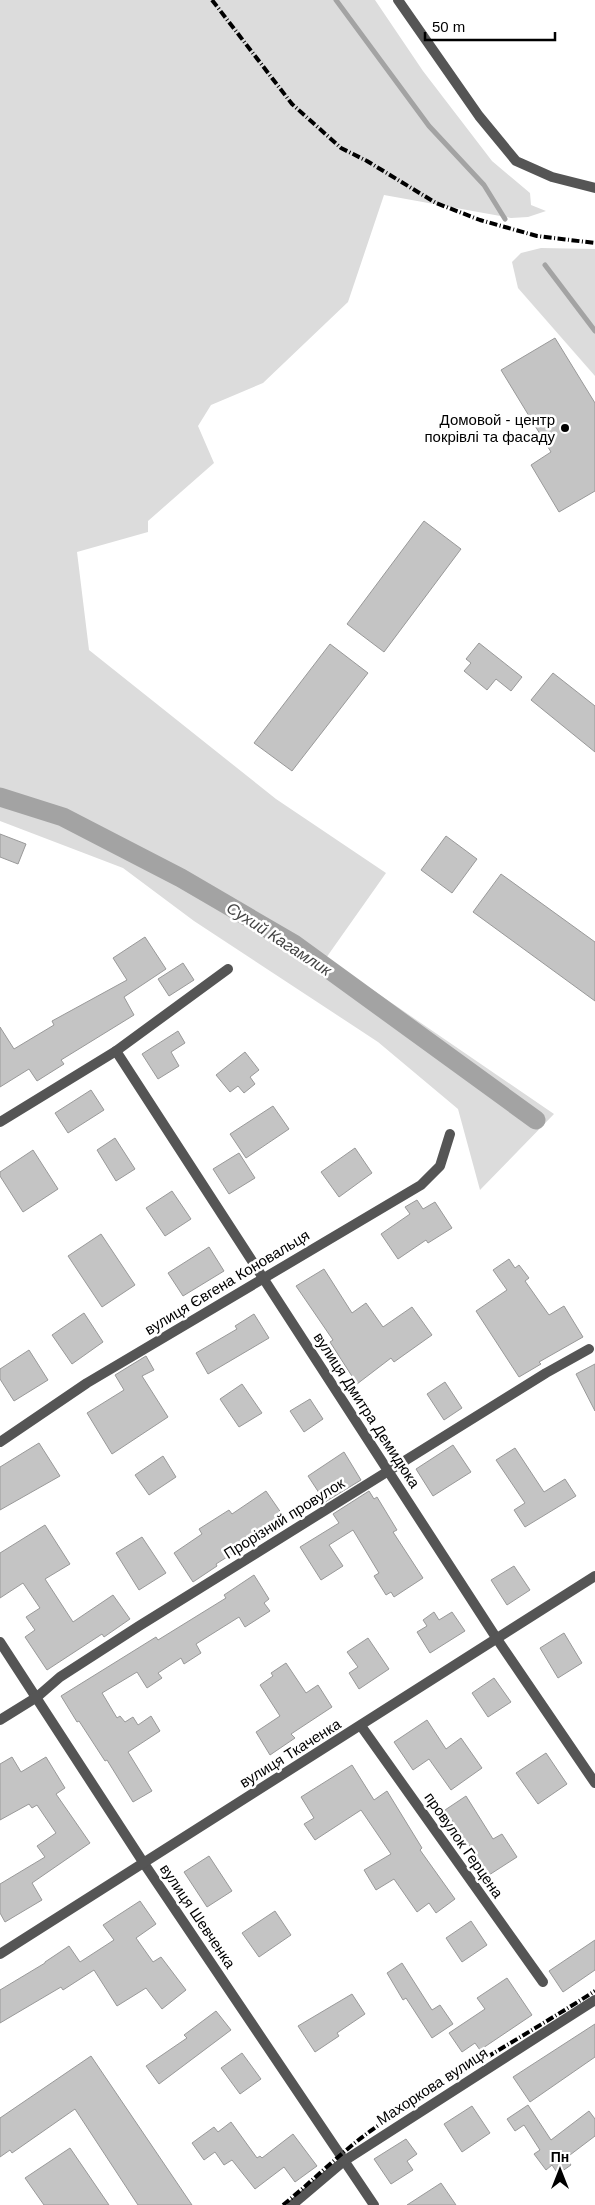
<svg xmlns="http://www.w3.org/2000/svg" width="595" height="2205" font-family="Arial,sans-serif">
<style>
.green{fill:#dcdcdc}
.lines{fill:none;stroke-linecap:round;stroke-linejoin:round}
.stream{stroke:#a3a3a3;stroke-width:5}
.canal{stroke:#a3a3a3;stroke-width:19}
.building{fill:#c4c4c4;stroke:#999}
.minor{stroke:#555;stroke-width:10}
.tertiary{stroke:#555;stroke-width:10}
.rail{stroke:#000;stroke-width:4;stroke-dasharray:8 2.5 1 2.5;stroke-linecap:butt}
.poi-dot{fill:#000;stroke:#fff;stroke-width:2}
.labels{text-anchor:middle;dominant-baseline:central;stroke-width:5;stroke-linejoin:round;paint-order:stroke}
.poi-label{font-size:15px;fill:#000;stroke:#fff;text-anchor:end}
.street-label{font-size:15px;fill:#000;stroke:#fff}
.water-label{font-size:16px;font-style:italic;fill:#444;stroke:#fff}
</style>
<rect width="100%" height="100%" fill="#fff"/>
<!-- green -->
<g class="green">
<path d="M0 0H375L423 71 492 161 530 193 531 205 546 211 528 217 511 218 384 195 348 302 263 383 211 405 198 426 214 463 148 521V532L77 552 89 650 276 799 386 873 326 958 554 1114 480 1190 458 1109 378 1042 194 921 123 868 0 821Z"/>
<path d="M541 248 595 249V376L518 288 512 262 521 253Z"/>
</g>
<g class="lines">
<!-- stream -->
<g class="stream">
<path d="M336 0 429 126 484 185 505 219"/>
<path d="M545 265 595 331"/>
</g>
<!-- canal -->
<path class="canal" d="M0 797 63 817 181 878 294 944 536 1120"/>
</g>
<!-- building -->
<g class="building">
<path d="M555 338 595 403V491L559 512 531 465 551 452 501 370Z"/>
<path d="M424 521 461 549 384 652 347 624Z"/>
<path d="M479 643 522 677 511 691 496 679 487 690 464 671 471 663 466 659Z"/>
<path d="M330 644 368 673 292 771 254 743Z"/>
<path d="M553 673 595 706V752L531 700Z"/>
<path d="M0 834 26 844 18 864 0 857Z"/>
<path d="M446 836 477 859 452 893 421 870Z"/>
<path d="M501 874 595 942V1001L473 912Z"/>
<path d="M145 937 166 969 124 997 134 1015 61 1060 64 1064 37 1081 29 1069 0 1087V1027L14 1049 54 1025 52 1021 127 980 113 958Z"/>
<path d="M183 963 194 980 169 996 158 979Z"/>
<path d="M178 1031 185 1043 171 1052 179 1066 158 1079 142 1054Z"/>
<path d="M245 1052 259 1070 250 1077 255 1084 244 1093 238 1086 230 1092 216 1075Z"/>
<path d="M91 1090 104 1110 68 1133 55 1113Z"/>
<path d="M273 1106 289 1129 246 1158 230 1134Z"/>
<path d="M115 1138 135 1169 116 1181 97 1150Z"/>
<path d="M355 1148 372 1173 339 1197 321 1172Z"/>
<path d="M33 1150 58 1189 23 1212 0 1176V1172Z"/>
<path d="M239 1153 255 1178 229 1194 213 1169Z"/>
<path d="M172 1191 191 1219 165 1236 146 1208Z"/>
<path d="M417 1200 423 1209 435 1202 452 1228 428 1243 426 1240 398 1259 381 1234 410 1214 405 1207Z"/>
<path d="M101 1234 135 1285 102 1307 68 1256Z"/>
<path d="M209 1247 224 1271 183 1296 168 1273Z"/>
<path d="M509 1259 515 1268 519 1265 529 1278 525 1281 549 1315 564 1306 583 1337 539 1362 541 1364 519 1377 476 1311 507 1290 493 1270Z"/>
<path d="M324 1269 352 1313 366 1303 383 1327 412 1307 432 1335 394 1362 391 1358 357 1384 330 1342 333 1340 296 1286Z"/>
<path d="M84 1313 103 1342 72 1364 52 1335Z"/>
<path d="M254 1314 269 1338 208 1374 196 1353 237 1329 235 1326Z"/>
<path d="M29 1350 48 1380 14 1401 0 1379V1369Z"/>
<path d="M146 1356 154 1370 142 1376 168 1417 112 1454 87 1413 124 1390 115 1375Z"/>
<path d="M595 1364V1411L576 1374Z"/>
<path d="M445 1382 462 1408 444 1420 427 1394Z"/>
<path d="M242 1384 262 1413 239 1427 220 1399Z"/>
<path d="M310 1399 323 1419 304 1432 290 1411Z"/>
<path d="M39 1443 60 1476 0 1510V1467Z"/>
<path d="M453 1445 471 1472 433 1496 416 1469Z"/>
<path d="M515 1448 544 1492 565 1479 576 1496 525 1527 514 1510 525 1503 496 1460Z"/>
<path d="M344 1452 361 1480 325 1502 308 1476Z"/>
<path d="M163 1456 176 1477 149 1495 135 1475Z"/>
<path d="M266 1491 286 1520 216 1564 217 1566 193 1582 174 1553 202 1534 199 1529 229 1510 232 1514Z"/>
<path d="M369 1491 374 1499 377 1497 397 1530 393 1532 423 1578 394 1597 391 1592 386 1595 374 1576 379 1573 353 1530 329 1545 343 1566 321 1580 300 1547 339 1523 333 1514Z"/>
<path d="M45 1525 70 1564 45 1579 73 1622 113 1595 130 1619 104 1637 102 1634 47 1670 25 1637 35 1630 26 1617 40 1608 23 1583 0 1598V1553Z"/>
<path d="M142 1537 166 1573 139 1590 116 1553Z"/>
<path d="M514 1566 530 1590 507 1605 491 1580Z"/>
<path d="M254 1575 269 1599 264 1603 270 1611 245 1627 239 1617 196 1644 201 1653 184 1664 181 1658 158 1673 162 1678 147 1688 137 1672 102 1693 117 1718 120 1716 125 1722 133 1717 138 1725 151 1716 160 1731 128 1752 152 1791 133 1802 107 1760 105 1761 79 1721 77 1722 61 1696 156 1637 158 1640 226 1598 224 1595Z"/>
<path d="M434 1612 439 1620 452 1612 465 1631 430 1653 417 1632 427 1626 423 1620Z"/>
<path d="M564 1633 582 1663 558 1678 540 1648Z"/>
<path d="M368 1638 389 1669 359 1689 349 1673 358 1667 347 1652Z"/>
<path d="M286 1663 306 1693 318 1685 332 1707 291 1734 295 1738 270 1755 256 1732 280 1716 260 1685 273 1676 271 1673Z"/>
<path d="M494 1678 511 1702 488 1717 472 1693Z"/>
<path d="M427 1720 446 1749 461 1738 482 1768 451 1790 429 1759 413 1770 394 1742Z"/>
<path d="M546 1753 567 1784 538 1804 516 1773Z"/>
<path d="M12 1757 21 1772 46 1757 65 1788 56 1794 90 1843 32 1883 42 1900 5 1922 0 1913V1884L45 1857 37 1846 56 1833 37 1805 32 1808 29 1804 0 1820V1764Z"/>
<path d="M352 1765 374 1800 387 1791 422 1848 420 1850 455 1899 436 1913 429 1903 417 1912 394 1879 376 1890 364 1870 391 1854 361 1810 315 1840 304 1824 314 1818 301 1797Z"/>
<path d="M466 1796 493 1839 502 1834 517 1857 489 1875 445 1810Z"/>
<path d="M209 1856 232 1891 207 1907 184 1872Z"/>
<path d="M140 1901 156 1924 136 1938 153 1962 161 1957 186 1990 162 2009 146 1988 117 2006 94 1970 63 1990 61 1987 0 2023V1990L45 1963V1962L69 1946 80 1962 114 1940 103 1925Z"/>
<path d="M275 1911 291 1935 259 1957 242 1933Z"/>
<path d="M471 1921 487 1945 462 1962 446 1938Z"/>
<path d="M595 1940V1970L563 1992 549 1971Z"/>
<path d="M402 1963 432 2010 440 2005 453 2024 432 2038 406 1998 403 2000 387 1973Z"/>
<path d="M507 1978 532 2015 480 2050 475 2043 462 2052 449 2033 485 2009 477 1998Z"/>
<path d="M352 1994 365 2014 337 2033 339 2036 315 2052 298 2026Z"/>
<path d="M216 2011 231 2030 159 2084 146 2066 187 2038 184 2035Z"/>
<path d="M595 2024V2057L530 2102 513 2077Z"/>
<path d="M242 2053 261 2079 240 2094 221 2068Z"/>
<path d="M91 2056 192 2205H138L75 2109 12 2153 10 2150 0 2157V2118Z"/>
<path d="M528 2105 551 2140 589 2111 595 2119V2136L566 2158 571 2165 558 2174 552 2165 546 2170 534 2154 540 2150 524 2125 515 2131 507 2119Z"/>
<path d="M472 2106 490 2133 462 2152 444 2124Z"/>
<path d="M231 2122 257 2158 260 2156 262 2158 293 2134 317 2166 295 2182 284 2167 255 2189 232 2160 224 2165 215 2152 204 2160 192 2143 214 2127 218 2132Z"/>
<path d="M406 2139 417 2154 407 2161 413 2170 391 2184 374 2159Z"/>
<path d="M70 2148 109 2205H44L25 2178Z"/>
<path d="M441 2183 456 2205H407Z"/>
</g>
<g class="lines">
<!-- minor -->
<g class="minor">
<path d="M116 1051 497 1639 595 1783"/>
<path d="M0 1122 116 1051 228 969"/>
<path d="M0 1442 87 1383 421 1185 440 1166 450 1134"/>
<path d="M0 1642 143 1862 374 2205"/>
<path d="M0 1720 37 1697 60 1677 139 1626 546 1373 589 1349"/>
<path d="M361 1726 543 1982"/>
<path d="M0 1954 595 1576"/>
<path d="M292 2205 344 2161 595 2000"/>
</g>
<!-- tertiary -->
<path class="tertiary" d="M398 0 479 116 516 161 552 177 595 188"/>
<!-- rail -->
<g class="rail">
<path d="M212 0 292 104 341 148 367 161 436 203 480 220 537 236 595 243"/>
<path d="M283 2205C314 2180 343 2150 376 2127 447 2079 523 2037 595 1991"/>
</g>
</g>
<!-- markers -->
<circle class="poi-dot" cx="565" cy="428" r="5"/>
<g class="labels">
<!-- poi labels -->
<g class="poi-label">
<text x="555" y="419">Домовой - центр<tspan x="555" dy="17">покрівлі та фасаду</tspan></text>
</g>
<!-- street labels -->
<g class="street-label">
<text transform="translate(227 1282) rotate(-31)">вулиця Євгена Коновальця</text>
<text transform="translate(367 1410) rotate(57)">вулиця Дмитра Демидюка</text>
<text transform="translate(284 1518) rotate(-32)">Прорізний провулок</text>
<text transform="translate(290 1753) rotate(-32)">вулиця Ткаченка</text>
<text transform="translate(464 1845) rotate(55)">провулок Герцена</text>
<text transform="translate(198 1916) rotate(56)">вулиця Шевченка</text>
<text transform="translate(432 2086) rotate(-33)">Махоркова вулиця</text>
</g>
<!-- water labels -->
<g class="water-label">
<text transform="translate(279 939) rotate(33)">Сухий Кагамлик</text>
</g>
</g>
<!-- north arrow -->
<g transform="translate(560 2170)" stroke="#ffffff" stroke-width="4" paint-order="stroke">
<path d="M0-4L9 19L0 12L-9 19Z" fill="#000000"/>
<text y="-8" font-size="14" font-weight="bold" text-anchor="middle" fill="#000000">Пн</text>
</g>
<!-- scale -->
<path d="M425 32v8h130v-8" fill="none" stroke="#000000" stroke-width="2.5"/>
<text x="432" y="32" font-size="15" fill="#000000" stroke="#ffffff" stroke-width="4" paint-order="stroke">50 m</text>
</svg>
